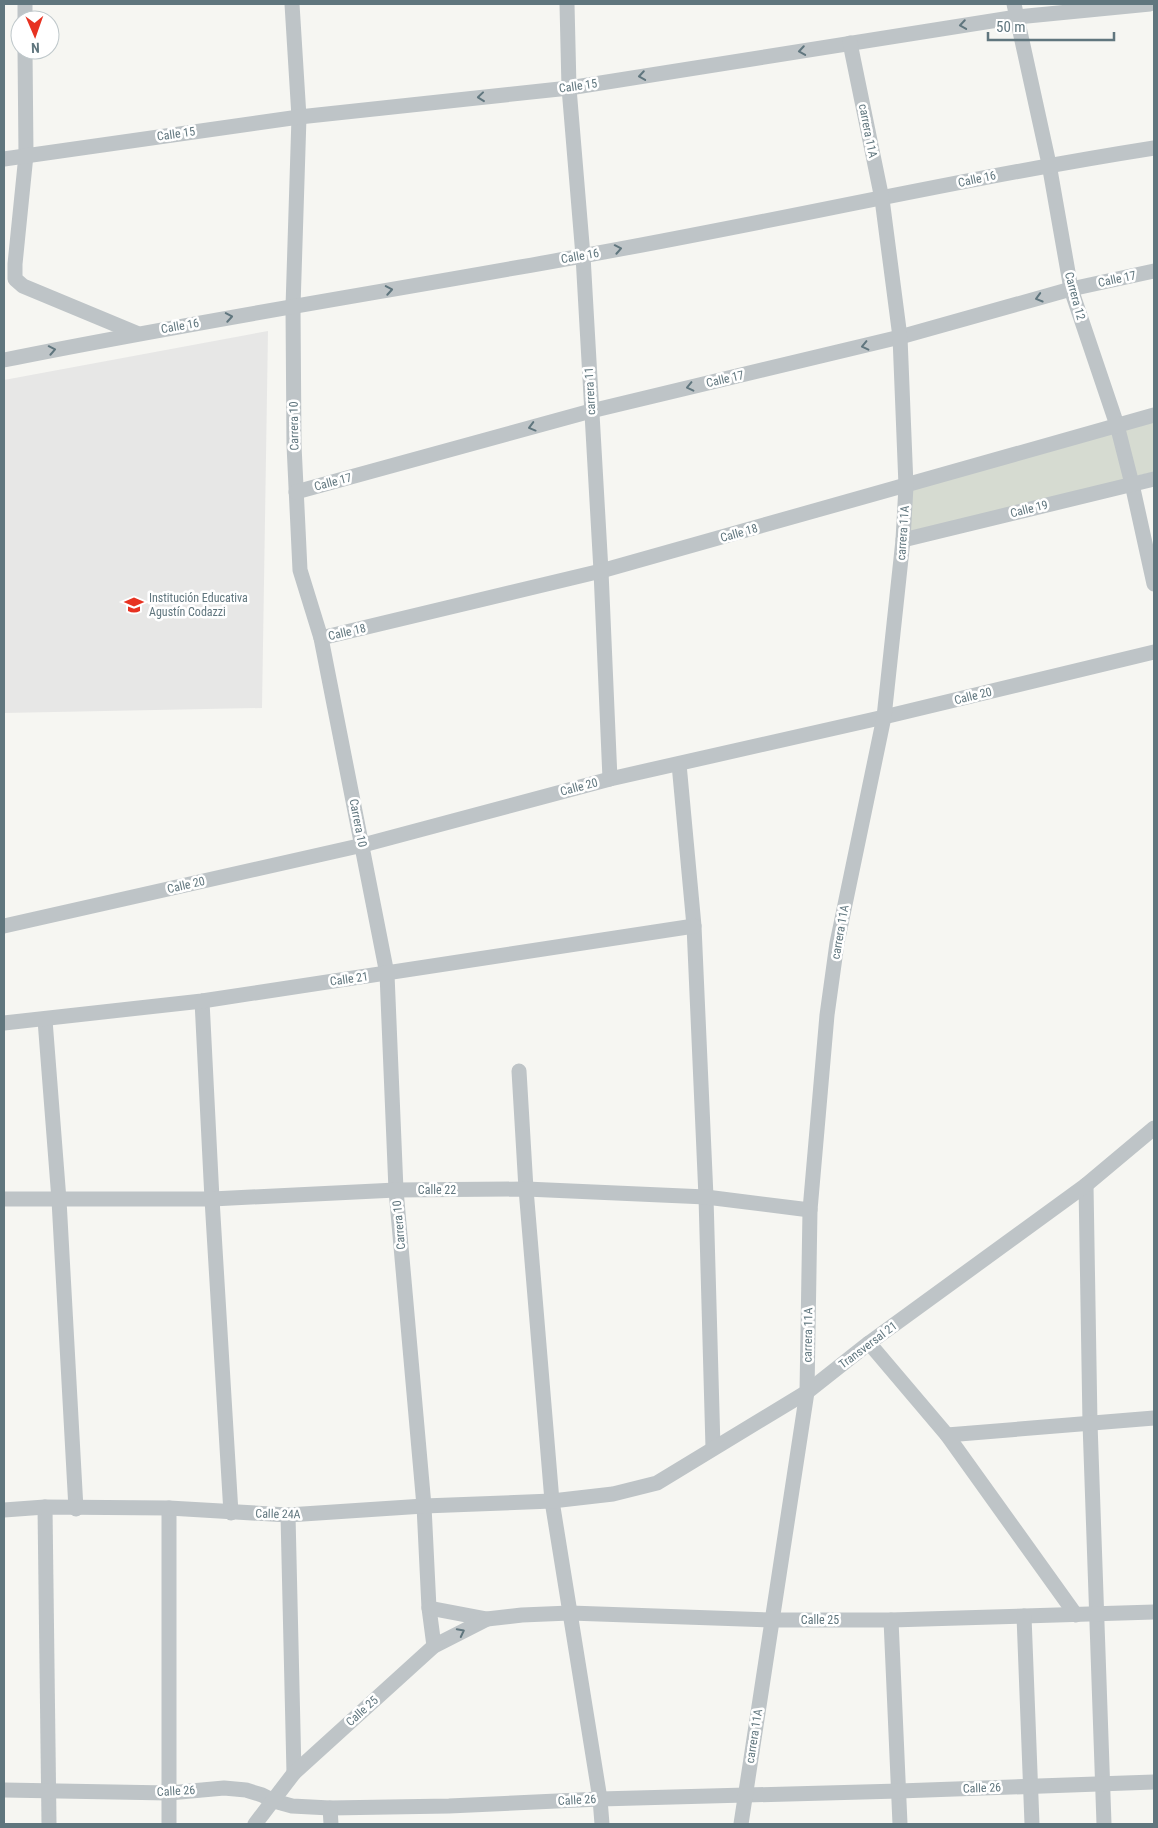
<svg xmlns="http://www.w3.org/2000/svg" width="1158" height="1828" font-family="'Roboto Condensed',sans-serif">
<style>
.built{fill:#e7e7e6}
.green{fill:#d6dbd1}
.lines{fill:none;stroke-linecap:round;stroke-linejoin:round}
.minor{stroke:#bec4c7;stroke-width:15}
.oneway{stroke:#60767e}
.labels{text-anchor:middle;dominant-baseline:central;stroke-width:5;stroke-linejoin:round;paint-order:stroke}
.street-label{font-size:12px;fill:#60767e;stroke:#fff}
.poi-label{font-size:12px;fill:#60767e;stroke:#fff;text-anchor:start}
</style>
<rect width="100%" height="100%" fill="#f6f6f2"/>
<!-- built -->
<path class="built" d="M268 331 262 708 4 713V380Z"/>
<!-- green -->
<g class="green">
<path d="M1154 422V472L1136 476 1125 430Z"/>
<path d="M1113 432 1126 480 907 533 911 489Z"/>
</g>
<g class="lines">
<!-- minor -->
<g class="minor">
<path d="M25 4V20"/>
<path d="M292 4 299 117 293 307 294 445 300 570 321 638 387 974 396 1190 424 1506 429 1608 434 1646"/>
<path d="M567 4 569 88 583 256 601 571 610 779"/>
<path d="M1014 4 1049 164 1071 289 1117 425 1132 484 1154 584"/>
<path d="M25 50 26 155 15 264V279L23 286 136 333"/>
<path d="M4 159 299 117 569 88 1017 17 1150 4"/>
<path d="M4 360C196 321 390 291 582 256 773 222 963 178 1154 148"/>
<path d="M296 492 591 411 900 337 1071 289 1154 271"/>
<path d="M903 540 1154 479"/>
<path d="M321 638 601 571 1154 415"/>
<path d="M679 764 694 926 706 1197 713 1448"/>
<path d="M4 926 363 845 610 779 884 717 1154 652"/>
<path d="M202 1001 212 1199 231 1513"/>
<path d="M45 1020 59 1200 76 1509"/>
<path d="M4 1023 202 1001 694 926"/>
<path d="M519 1071 526 1189 552 1501 600 1799 602 1824"/>
<path d="M1086 1185 1090 1423 1104 1824"/>
<path d="M4 1199H212L396 1190 526 1189 706 1197 810 1210"/>
<path d="M869 1343 947 1435 1076 1615"/>
<path d="M947 1435 1154 1418"/>
<path d="M45 1507 49 1824"/>
<path d="M169 1508V1824"/>
<path d="M4 1510 45 1507 169 1508 288 1515 424 1506 552 1501 613 1494 657 1483 807 1392 869 1343 1086 1185 1154 1128"/>
<path d="M288 1515 294 1773"/>
<path d="M429 1608 487 1619 522 1615 570 1613 772 1620H891L1154 1612"/>
<path d="M1024 1616 1032 1824"/>
<path d="M891 1620 900 1824"/>
<path d="M4 1790 169 1793 224 1788 246 1790 262 1795 274 1801 292 1806 330 1808 449 1806 600 1799 899 1791 1154 1782"/>
<path d="M330 1808 331 1824"/>
<path d="M255 1824 294 1773 434 1646 487 1619"/>
<path d="M741 1824 807 1392 810 1210 827 1015 837 943 884 717 903 540 906 486 900 337 882 199 850 43"/>
</g>
</g>
<!-- one-way arrows -->
<defs><path id="oneway-chevron" d="M-2-3.5L2.5 0L-2 3.5" fill="none" stroke-width="1.6" stroke-linecap="round" stroke-linejoin="round" transform="scale(1.25)"/></defs>
<g class="oneway">
<use href="#oneway-chevron" transform="translate(963 25) rotate(171)"/>
<use href="#oneway-chevron" transform="translate(802 51) rotate(171)"/>
<use href="#oneway-chevron" transform="translate(642 76) rotate(171)"/>
<use href="#oneway-chevron" transform="translate(481 97) rotate(174)"/>
<use href="#oneway-chevron" transform="translate(618 249) rotate(-11)"/>
<use href="#oneway-chevron" transform="translate(389 290) rotate(-10)"/>
<use href="#oneway-chevron" transform="translate(1039 298) rotate(164)"/>
<use href="#oneway-chevron" transform="translate(229 317) rotate(-10)"/>
<use href="#oneway-chevron" transform="translate(865 346) rotate(167)"/>
<use href="#oneway-chevron" transform="translate(52 350) rotate(-11)"/>
<use href="#oneway-chevron" transform="translate(690 387) rotate(167)"/>
<use href="#oneway-chevron" transform="translate(532 427) rotate(165)"/>
<use href="#oneway-chevron" transform="translate(461 1632) rotate(-27)"/>
</g>
<!-- icons -->
<defs>
<g id="university-bare" transform="scale(1.5)"><path d="M0-5L7-2L0 1L-7-2ZM-4 1L0 2.5L4 1V4Q0 6-4 4Z" fill="#e73221" stroke="#fff" stroke-width="2.5" paint-order="stroke"/></g>
</defs>
<g fill-rule="evenodd">
<use href="#university-bare" x="134" y="605"/>
</g>
<g class="labels">
<!-- street labels -->
<g class="street-label">
<text transform="translate(578 86) rotate(-8)">Calle 15</text>
<text transform="translate(868 131) rotate(79)">carrera 11A</text>
<text transform="translate(176 134) rotate(-8)">Calle 15</text>
<text transform="translate(977 179) rotate(-12)">Calle 16</text>
<text transform="translate(580 256) rotate(-10)">Calle 16</text>
<text transform="translate(1117 279) rotate(-12)">Calle 17</text>
<text transform="translate(1075 296) rotate(75)">Carrera 12</text>
<text transform="translate(180 326) rotate(-10)">Calle 16</text>
<text transform="translate(725 379) rotate(-13)">Calle 17</text>
<text transform="translate(590 391) rotate(-93)">carrera 11</text>
<text transform="translate(294 426) rotate(-91)">Carrera 10</text>
<text transform="translate(333 482) rotate(-15)">Calle 17</text>
<text transform="translate(1029 509) rotate(-14)">Calle 19</text>
<text transform="translate(739 533) rotate(-16)">Calle 18</text>
<text transform="translate(903 533) rotate(-86)">carrera 11A</text>
<text transform="translate(347 632) rotate(-13)">Calle 18</text>
<text transform="translate(973 696) rotate(-14)">Calle 20</text>
<text transform="translate(579 787) rotate(-15)">Calle 20</text>
<text transform="translate(358 823) rotate(79)">Carrera 10</text>
<text transform="translate(186 885) rotate(-13)">Calle 20</text>
<text transform="translate(840 932) rotate(-80)">carrera 11A</text>
<text transform="translate(349 979) rotate(-8)">Calle 21</text>
<text x="437" y="1190">Calle 22</text>
<text transform="translate(399 1225) rotate(-95)">Carrera 10</text>
<text transform="translate(808 1335) rotate(-89)">carrera 11A</text>
<text transform="translate(868 1345) rotate(-37)">Transversal 21</text>
<text transform="translate(278 1514) rotate(1)">Calle 24A</text>
<text x="820" y="1620">Calle 25</text>
<text transform="translate(362 1711) rotate(-42)">Calle 25</text>
<text transform="translate(754 1736) rotate(-81)">carrera 11A</text>
<text transform="translate(982 1788) rotate(-2)">Calle 26</text>
<text transform="translate(176 1791) rotate(-3)">Calle 26</text>
<text transform="translate(577 1800) rotate(-3)">Calle 26</text>
</g>
<!-- poi labels -->
<g class="poi-label">
<text x="149" y="598">Institución Educativa<tspan x="149" dy="14">Agustín Codazzi</tspan></text>
</g>
</g>
<!-- border -->
<rect width="1158" height="1828" fill="none" stroke="#60767e" stroke-width="10"/>
<!-- north arrow -->
<g transform="translate(35 35) rotate(178)"><circle r="24" fill="#ffffff" stroke="#bfc8cb"/>
<path d="M0-4L9 19L0 12L-9 19Z" fill="#e73221"/>
<text y="-8" font-size="14" font-weight="bold" text-anchor="middle" fill="#60767e">N</text>
</g>
<!-- scale -->
<path d="M988 32v8h126v-8" fill="none" stroke="#60767e" stroke-width="2.5"/>
<text x="996" y="32" font-size="15" fill="#60767e" stroke="#ffffff" stroke-width="4" paint-order="stroke">50 m</text>
</svg>
